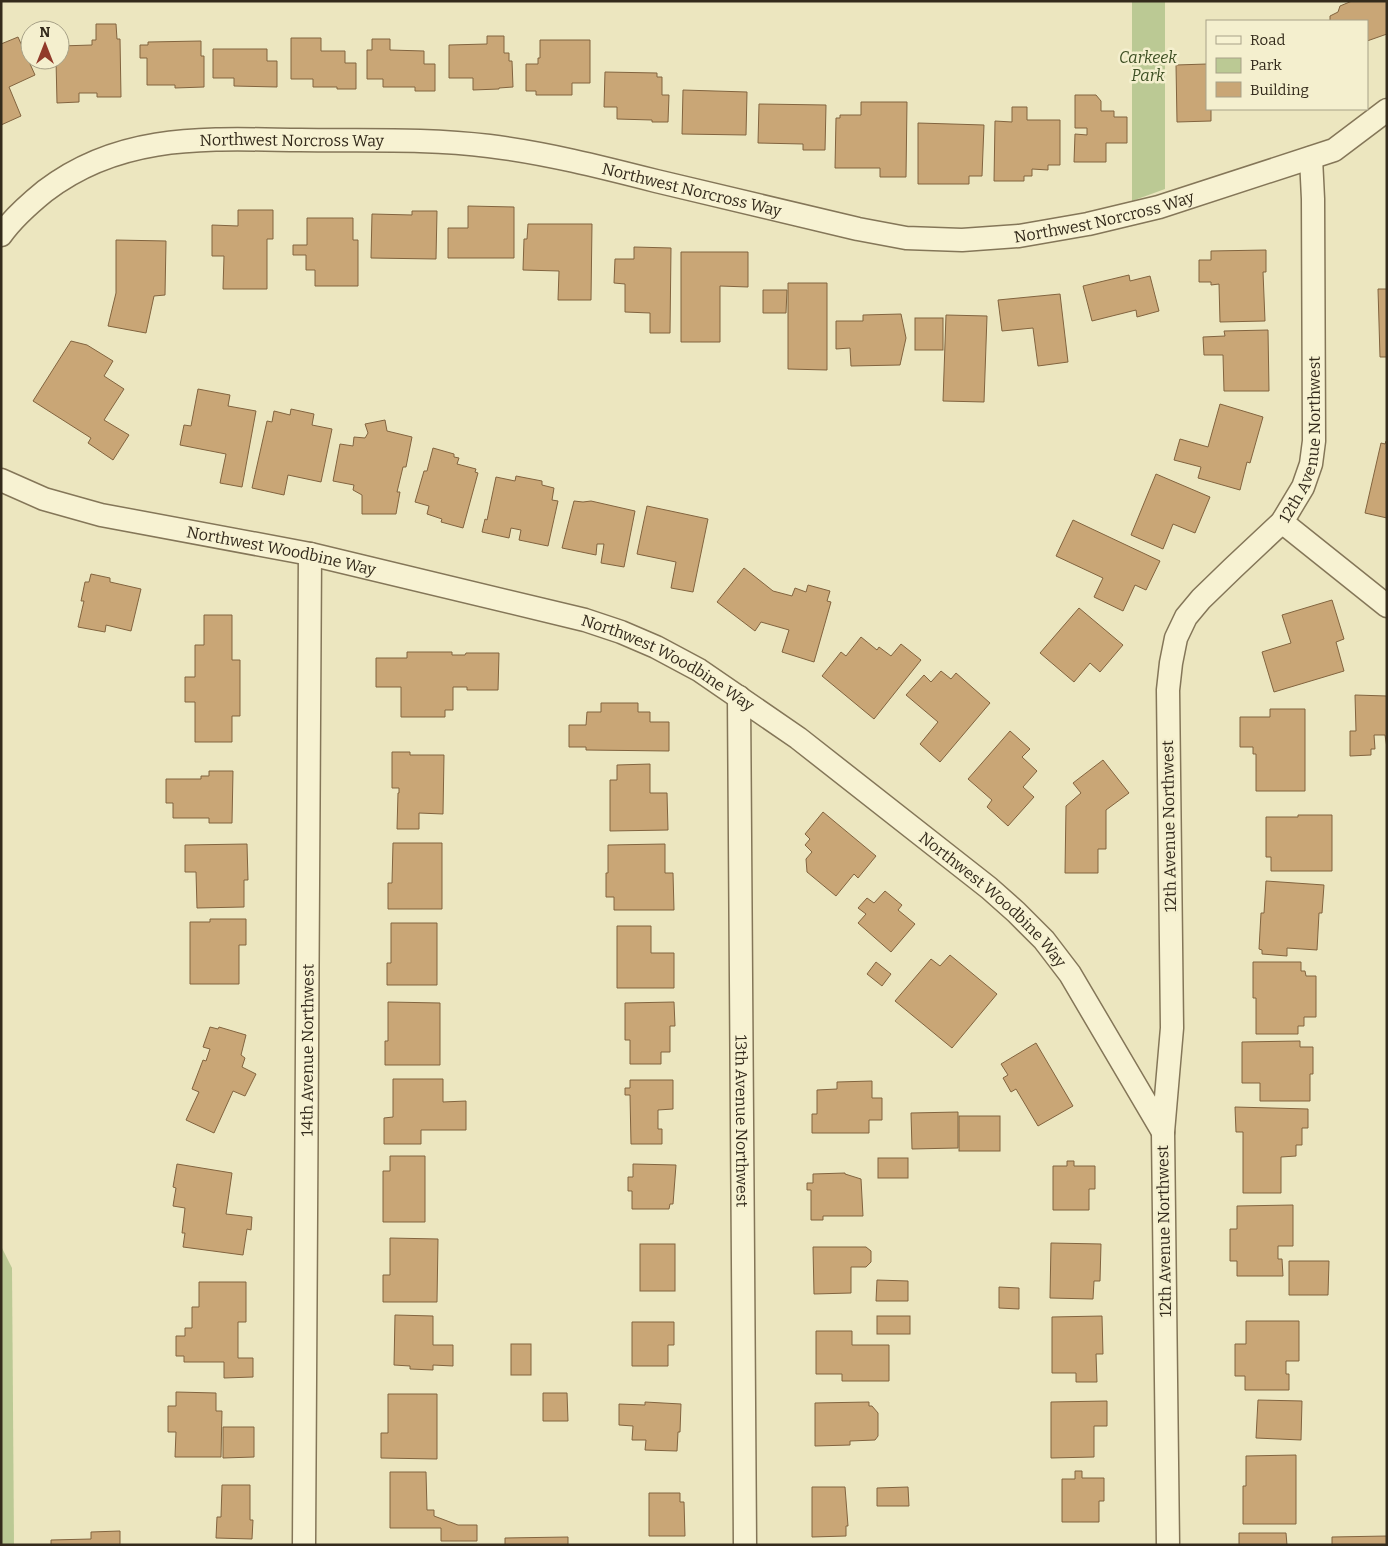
<svg xmlns="http://www.w3.org/2000/svg" width="1388" height="1546" font-family="Bitter,serif">
<style>
.green{fill:#bbc994}
.building{fill:#c9a676;stroke:#82643f}
.lines{fill:none;stroke-linecap:round;stroke-linejoin:round}
.minor-casing{stroke:#847658;stroke-width:25}
.minor{stroke:#f7f2d2;stroke-width:22}
.labels{text-anchor:middle;dominant-baseline:central;stroke-width:5;stroke-linejoin:round;paint-order:stroke}
.park-label{font-size:16px;font-style:italic;fill:#3e5024;stroke:#f4efce}
.street-label{font-size:16px;fill:#342b1c;stroke:#f4efce}
</style>
<rect width="100%" height="100%" fill="#ece6bf"/>
<!-- green -->
<g class="green">
<path d="M1132 1H1165V189L1132 201Z"/>
<path d="M1 1246 12 1268 14 1545H1Z"/>
</g>
<!-- building -->
<g class="building">
<path d="M1352 1H1387V34L1367 41V21H1330V16L1338 12 1340 6Z"/>
<path d="M96 24H116L117 39H120L121 97H97V93H79V102L57 103 56 60H60V46L92 45V40H96Z"/>
<path d="M487 36H504V53H509V61H512L513 87 499 88V89L473 90V78H449V45L487 44Z"/>
<path d="M18 37 35 75 9 87 21 116 1 125V44Z"/>
<path d="M291 38H321V51H345V63H356V89H337V87H313V79H291Z"/>
<path d="M372 39H390V50L424 51V64H435V91H415V87H383V79H367V50H372Z"/>
<path d="M540 40H590V83H572V95H536V91H526V64H538V58H540Z"/>
<path d="M201 41V56H204V87L175 88V85H147V58H140V45H148V42Z"/>
<path d="M213 49H267V61H277V87L234 86V78H213Z"/>
<path d="M1207 64V109H1211V121L1177 122 1176 65Z"/>
<path d="M605 72 657 73V77H662V95H669L668 122H652V120L617 119V107H604Z"/>
<path d="M683 90 747 92 746 135 682 134Z"/>
<path d="M1075 95H1096L1101 101V111H1114V117H1127V143H1106V162H1074L1075 134 1087 135V128H1075Z"/>
<path d="M861 102H907L906 177H880V168H835L836 118H840V115H861Z"/>
<path d="M759 104 826 105 825 150H803V144L758 143Z"/>
<path d="M1012 107H1027V120H1060V165H1048V170L1032 169V176H1024V181H994L995 121 1012 122Z"/>
<path d="M918 123 984 125 982 176H969V184H918Z"/>
<path d="M468 206 514 207V258H448V228H468Z"/>
<path d="M238 210H273V239H267V289H223L224 256H212V225L238 226Z"/>
<path d="M412 211H437L436 259 371 258 372 214 412 215Z"/>
<path d="M307 218H353V240H358V286H315V270H306V255H293V245H307Z"/>
<path d="M528 224H592L591 300H558L559 271 523 270 524 239H527Z"/>
<path d="M116 240 166 241 165 295 154 296 146 333 108 326 116 293Z"/>
<path d="M634 247 671 248 670 333H650V313L625 312V284L614 283 615 259H634Z"/>
<path d="M1266 250V272H1263L1265 321 1220 322 1219 284 1211 285V282H1199V260H1211V251Z"/>
<path d="M681 252H748V287L720 286V342H681Z"/>
<path d="M1129 275 1130 281 1150 276 1159 311 1137 317 1136 310 1092 321 1083 286Z"/>
<path d="M788 283H827V370L788 369Z"/>
<path d="M1378 289H1387V357H1380Z"/>
<path d="M763 290H787L786 313H763Z"/>
<path d="M1060 294 1068 362 1038 366 1033 328 1002 331 998 300Z"/>
<path d="M901 314 906 338 900 365 851 366 850 348 836 349V321H863V315Z"/>
<path d="M946 315 987 316 984 402 943 401Z"/>
<rect x="915" y="318" width="28" height="32"/>
<path d="M1268 330 1269 391H1224L1223 355H1204L1203 337 1225 336 1224 331Z"/>
<path d="M71 341 87 345 113 361 104 376 124 389 104 420 129 435 113 460 88 443 91 438 33 401Z"/>
<path d="M198 389 230 395 228 406 256 411 242 487 220 483 226 454 180 445 184 425 191 426Z"/>
<path d="M1220 404 1263 417 1250 463 1247 462 1240 490 1198 478 1201 467 1174 460 1180 439 1208 447Z"/>
<path d="M291 409 314 414 312 425 332 429 321 482 288 475 284 495 252 488 267 421 272 422 274 411 290 415Z"/>
<path d="M385 420 387 431 412 437 406 467H403L397 492H400L396 514H362V495L353 490 354 485 333 481 340 444 353 446 354 437 365 438 368 433 365 424Z"/>
<path d="M1386 441H1387V518L1365 513 1381 443 1385 444Z"/>
<path d="M433 448 454 454V457L459 458 457 464 476 469 475 472 478 473 463 528 441 522 442 519 427 514 429 506 415 502 424 471H427Z"/>
<path d="M1156 474 1210 497 1195 533 1173 524 1163 549 1131 535Z"/>
<path d="M516 476 542 481V485L554 488 552 500 558 501 548 546 519 540 521 530 511 528 509 538 482 532 485 519 487 520 496 477 515 481Z"/>
<path d="M574 501 583 502 591 501 635 511 624 567 601 563 604 544H597L596 555 562 548Z"/>
<path d="M647 506 708 519 693 592 671 588 676 562 637 554Z"/>
<path d="M1073 520 1160 561 1146 590 1135 585 1123 611 1094 597 1103 578 1056 556Z"/>
<path d="M744 568 773 591 792 596 795 588 806 592 808 585 830 591 827 601 831 602 814 662 782 652 789 630 761 622 755 631 717 602Z"/>
<path d="M91 574 110 578V582L141 589 131 631 106 625 105 632 78 627 84 601H81L85 582H89Z"/>
<path d="M1332 600 1344 639 1336 642 1344 671 1274 692 1262 652 1291 643 1282 615Z"/>
<path d="M1079 608 1123 645 1100 672 1090 663 1074 682 1040 653Z"/>
<path d="M204 615H232V660H240V716H232V742H195V702H185V677H195V645H204Z"/>
<path d="M861 637 877 650 879 647 891 656 901 644 921 660 874 719 822 676 841 652 846 656Z"/>
<path d="M407 652H452V655H465L466 653H499L498 690H467V687H453V710H445V717H401V687H376V658H407Z"/>
<path d="M941 671 951 679 956 673 990 703 940 762 920 744 938 722 906 695 924 675 931 682Z"/>
<path d="M1355 695 1387 696V748L1385 735H1374L1375 749H1371V755L1350 756V731H1356Z"/>
<path d="M601 703H638V712H650V722H669V751L586 750V747H569V725H586L587 712H601Z"/>
<path d="M1270 709H1305V791H1256V754H1253V747H1240V717H1270Z"/>
<path d="M1010 731 1030 749 1022 757 1037 771 1023 787 1034 797 1008 826 987 807 992 800 968 779Z"/>
<path d="M392 752H410V755H444L443 814 419 813V829H397L398 793H399V788H392Z"/>
<path d="M1103 760 1129 793 1106 810V849H1098V873H1065L1066 806 1081 793 1073 783Z"/>
<path d="M650 764V793H667L668 830 610 831V780H617V765Z"/>
<path d="M209 771H233L232 823H209V818H173V803H166V779H201V776H209Z"/>
<path d="M823 812 876 856 858 878 854 874 836 896 807 872 806 859 812 852 805 845 810 839 805 834Z"/>
<path d="M1298 815H1332V871H1271V857H1266V817H1298Z"/>
<path d="M393 843H442V909H388V883H392Z"/>
<path d="M247 844 248 880H244V907L197 908 196 872H185V845Z"/>
<path d="M665 844V873H673L674 910H614V897H606V873H608V845Z"/>
<path d="M1266 881 1324 885 1322 913H1319L1317 950 1287 948V956L1262 954V950L1259 949 1261 913H1264Z"/>
<path d="M885 891 902 905 898 910 915 924 891 952 858 923 866 914 858 908 867 898 874 903Z"/>
<path d="M210 919H246V945H239V984H190V922H210Z"/>
<path d="M391 923H437V985H387V963H391Z"/>
<path d="M617 926H651V953H674V988H617Z"/>
<path d="M950 955 997 994 952 1048 895 1001 931 959 940 966Z"/>
<path d="M876 962 891 974 882 986 867 974Z"/>
<path d="M1253 962H1301V971H1305L1306 976H1316V1017H1304V1026H1298V1034H1256V998H1253Z"/>
<path d="M388 1002 440 1003V1065H385V1041H388Z"/>
<path d="M674 1002 675 1026H670V1052H661V1064H630V1040H625V1003Z"/>
<path d="M210 1027 218 1029 219 1027 246 1035 241 1055 245 1058 242 1067 256 1074 245 1096 233 1091 214 1133 186 1120 199 1092 192 1089 203 1060 206 1061 210 1049 203 1047Z"/>
<path d="M1300 1041V1047H1313V1074H1310V1101H1260V1083H1242V1042Z"/>
<path d="M1036 1043 1073 1106 1038 1126 1016 1089 1011 1092 1003 1078 1008 1075 1001 1064Z"/>
<path d="M393 1079H443V1102L466 1101V1130H421V1144H384V1118L393 1117Z"/>
<path d="M630 1080H673V1109L658 1110V1129H662V1144H631L630 1095H625V1088H630Z"/>
<path d="M872 1081V1098H882V1120H869V1133H812V1114H817V1090L837 1089V1082Z"/>
<path d="M1235 1107 1308 1109V1128H1302V1145H1296V1156L1281 1157V1193H1243V1132H1236Z"/>
<path d="M958 1112V1148L912 1149 911 1113Z"/>
<rect x="959" y="1116" width="41" height="35"/>
<path d="M390 1156H425V1222H383V1171H390Z"/>
<rect x="878" y="1158" width="30" height="20"/>
<path d="M1067 1161H1074V1166H1095V1189H1089V1210H1053V1166H1067Z"/>
<path d="M177 1164 232 1173 226 1214 252 1217 251 1230 247 1229 243 1255 183 1247 185 1233H182L185 1208 173 1206 176 1188 173 1187Z"/>
<path d="M633 1164 676 1165 673 1204H670L669 1209H632V1191H628V1177H633Z"/>
<path d="M845 1173V1174L861 1179 863 1216H823V1220H811V1190H807V1183H813V1174Z"/>
<path d="M1293 1205V1246H1278V1259H1282L1283 1276H1237V1261H1230V1229H1237V1206Z"/>
<path d="M390 1238 438 1239 437 1302H383V1275H390Z"/>
<path d="M1051 1243 1101 1244 1100 1281H1094L1093 1299 1050 1298Z"/>
<rect x="640" y="1244" width="35" height="47"/>
<path d="M813 1247H866L871 1251V1262L866 1267H851V1293L814 1294Z"/>
<path d="M1289 1261H1329L1328 1295H1289Z"/>
<path d="M877 1280 908 1281V1301H876Z"/>
<path d="M199 1282H246V1322H238V1358H253V1377L224 1378V1362H184V1356H176V1336H185V1328H192V1307H199Z"/>
<path d="M999 1287 1019 1288V1309L999 1308Z"/>
<path d="M395 1315 433 1316V1345H453V1366L433 1365V1370L410 1369V1366L394 1365Z"/>
<rect x="877" y="1316" width="33" height="18"/>
<path d="M1102 1316 1103 1354H1096L1097 1382H1076V1373H1052V1317Z"/>
<path d="M1246 1321H1299V1361H1286V1374H1289V1390H1245V1376H1235V1344H1246Z"/>
<path d="M632 1322H674V1345H668V1366H632Z"/>
<path d="M816 1331H852V1345H889V1381H842V1374H816Z"/>
<rect x="511" y="1344" width="20" height="31"/>
<path d="M176 1392 216 1393V1411H222L221 1457H175L176 1432H168V1406H176Z"/>
<path d="M543 1393H567L568 1421H543Z"/>
<path d="M388 1394H437V1459L381 1458V1433H388Z"/>
<path d="M1258 1400 1302 1401 1301 1440 1256 1438Z"/>
<path d="M1107 1401V1426H1094V1457L1051 1458V1402Z"/>
<path d="M645 1402 681 1404 680 1432H678L677 1451 645 1450 646 1440H632L633 1426 619 1425V1404L645 1405Z"/>
<path d="M869 1402V1406H872L878 1413V1436L875 1440 850 1441V1445L815 1446V1403Z"/>
<path d="M223 1427H254V1457L223 1458Z"/>
<path d="M1296 1455V1524H1243V1486H1246V1456Z"/>
<path d="M1075 1471H1082V1478H1104V1501H1099V1522H1062V1479H1075Z"/>
<path d="M390 1472H426L427 1510H434V1516L458 1525H477V1541H441V1528H390Z"/>
<path d="M222 1485H250V1520H253L252 1539 216 1538 217 1517H221Z"/>
<path d="M812 1487H845L848 1526H846V1536L812 1537Z"/>
<path d="M908 1487 909 1506H877V1488Z"/>
<path d="M649 1493H680V1502H684L685 1536H649Z"/>
<path d="M120 1531V1545H51V1540L91 1539V1532Z"/>
<path d="M1239 1533H1286L1287 1545H1239Z"/>
<path d="M1387 1536V1545H1332V1537Z"/>
<path d="M568 1537V1545H505V1538Z"/>
</g>
<g class="lines">
<!-- minor casing -->
<g class="minor-casing">
<g id="minor">
<path id="s1" d="M1 235C13 218 29 204 45 191 122 132 209 139 300 140 363 141 427 138 489 146 546 153 601 167 656 181 723 197 790 213 858 229L906 238 962 240 1019 236 1088 224 1159 207 1334 150 1387 110"/>
<path id="s2" d="M1 480 44 499 101 515 310 554 585 620 621 632 656 647 699 670 798 738 989 888 1016 912 1044 940 1070 974 1163 1132"/>
<path d="M1282 522 1387 606"/>
<path id="s3" d="M739 697 745 1545"/>
<path id="s4" d="M304 1545 310 554"/>
<path id="s5" d="M1168 1545 1163 1132 1172 1028 1168 690 1171 663 1176 638 1186 617 1201 599 1233 568 1282 522 1303 487 1311 464 1314 441 1313 199 1311 158"/>
</g>
</g>
<!-- minor -->
<use href="#minor" class="minor"/>
</g>
<g class="labels">
<!-- park labels -->
<g class="park-label">
<text x="1148" y="57">Carkeek<tspan x="1148" dy="18">Park</tspan></text>
</g>
<!-- street labels -->
<g class="street-label">
<text stroke="none"><textPath href="#s1" startOffset="320">Northwest Norcross Way</textPath></text>
<text stroke="none"><textPath href="#s1" startOffset="725">Northwest Norcross Way</textPath></text>
<text stroke="none"><textPath href="#s1" startOffset="1145">Northwest Norcross Way</textPath></text>
<text stroke="none"><textPath href="#s5" startOffset="1154">12th Avenue Northwest</textPath></text>
<text stroke="none"><textPath href="#s2" startOffset="290">Northwest Woodbine Way</textPath></text>
<text stroke="none"><textPath href="#s2" startOffset="695">Northwest Woodbine Way</textPath></text>
<text transform="translate(1169 826) rotate(-91)">12th Avenue Northwest</text>
<text stroke="none"><textPath href="#s2" startOffset="1100">Northwest Woodbine Way</textPath></text>
<text stroke="none"><textPath href="#s4" startOffset="495">14th Avenue Northwest</textPath></text>
<text stroke="none"><textPath href="#s3" startOffset="424">13th Avenue Northwest</textPath></text>
<text transform="translate(1164 1231) rotate(-91)">12th Avenue Northwest</text>
</g>
</g>
<!-- border -->
<rect width="1388" height="1546" fill="none" stroke="#342b1c" stroke-width="5"/>
<!-- legend -->
<rect x="1206" y="20" width="162" height="90" fill="#f4efce" stroke="#a7a187"/>
<rect x="1216" y="36" width="25" height="8" fill="#f7f2d2" stroke="#a7a187"/>
<text x="1250" y="45" font-size="15" fill="#342b1c">Road</text>
<rect x="1216" y="58" width="25" height="15" fill="#bbc994" stroke="#a7a187"/>
<text x="1250" y="70" font-size="15" fill="#342b1c">Park</text>
<rect x="1216" y="82" width="25" height="15" fill="#c9a676" stroke="#a7a187"/>
<text x="1250" y="95" font-size="15" fill="#342b1c">Building</text>
<!-- north arrow -->
<g transform="translate(45 45)"><circle r="24" fill="#f4efce" stroke="#a7a187"/>
<path d="M0-4L9 19L0 12L-9 19Z" fill="#913a2a"/>
<text y="-8" font-size="14" font-weight="bold" text-anchor="middle" fill="#342b1c">N</text>
</g>
</svg>
